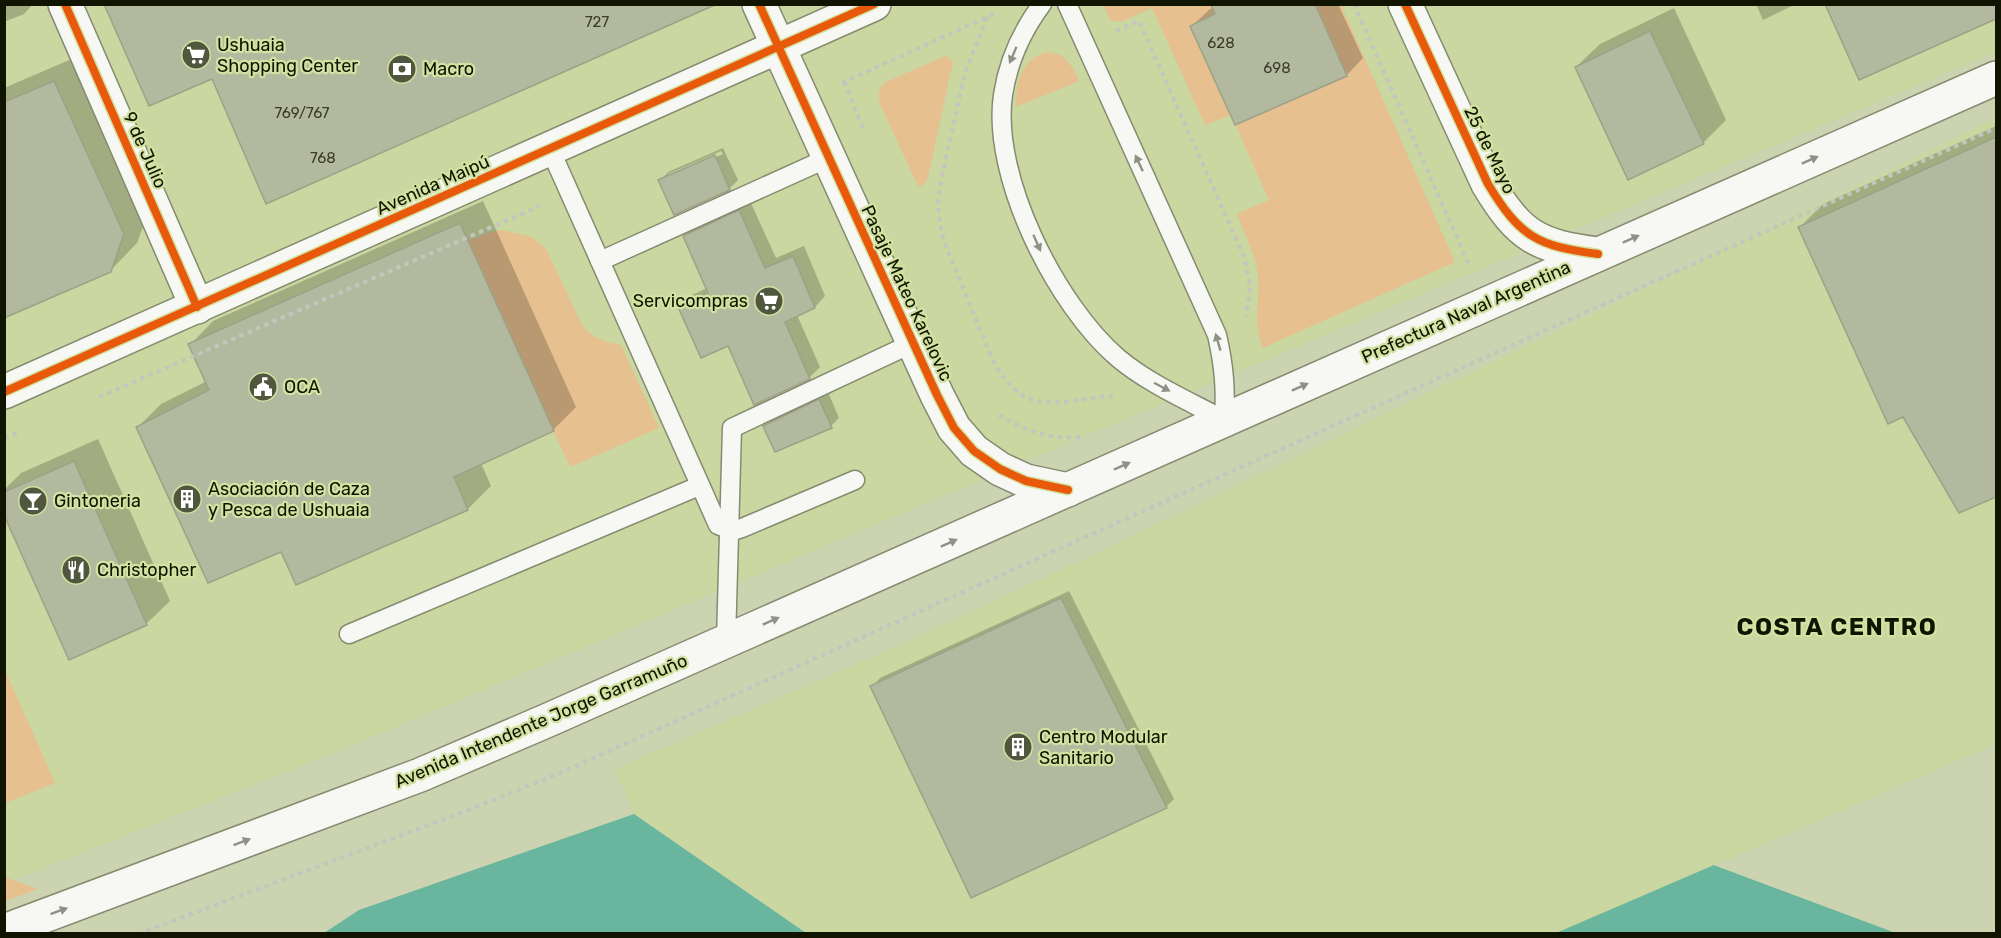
<svg xmlns="http://www.w3.org/2000/svg" width="2001" height="938" font-family="Rubik,sans-serif">
<style>
.built{fill:#cad7a0}
.green{fill:#e6c08e}
.water{fill:#6ab59d}
.pier{fill:#cbd3b1}
.shadow{fill:#0003;fill-rule:evenodd}
.building{fill:#b3b99e;stroke:#9ca287;stroke-width:1.5}
.lines{fill:none;stroke-linecap:round;stroke-linejoin:round}
.service-casing{stroke:#858b70;stroke-width:21}
.minor-casing{stroke:#858b70;stroke-width:36}
.primary-casing{stroke:#858b70;stroke-width:36}
.path{stroke:#c3c6bc;stroke-width:4;stroke-dasharray:4.5 4.5;stroke-linecap:butt}
.service{stroke:#f7f8f3;stroke-width:18}
.minor{stroke:#f7f8f3;stroke-width:33}
.primary{stroke:#f7f8f3;stroke-width:33}
.cycleway-casing{stroke:#d3e2a2;stroke-width:11}
.cycleway{stroke:#e8590c;stroke-width:8}
.oneway{fill:#8f9186}
.labels{text-anchor:middle;dominant-baseline:central;stroke-width:4.5;stroke-linejoin:round;paint-order:stroke}
.number-label{font-size:15px;fill:#393d28}
.poi-label{font-size:18px;fill:#101400;stroke:#d3e2a2;text-anchor:start}
.street-label{font-size:18px;fill:#101400;stroke:#d3e2a2}
.district-label{font-size:24px;font-weight:bold;letter-spacing:1.5px;fill:#101400;stroke:#d3e2a2}
</style>
<rect width="100%" height="100%" fill="#cbd3b1"/>
<!-- built -->
<g class="built">
<path d="M5 5H1996V52L327 756 5 883Z"/>
<path d="M1996 118V744L1556 934 806 933 634 814 615 769 891 649 1122 541Z"/>
</g>
<!-- green -->
<g class="green">
<path d="M1103 5H1341L1455 262 1263 348C1252 324 1260 302 1258 277 1256 255 1245 235 1237 214L1269 200 1231 115 1205 125 1152 8 1123 21H1111Z"/>
<path d="M1049 52C1066 54 1072 66 1079 81L1016 107C1015 83 1022 56 1049 52Z"/>
<path d="M945 56 950 58 953 63 951 70 928 178 922 186H918L880 104C877 95 878 90 884 83Z"/>
<path d="M502 230 532 237 546 249 582 325C593 338 604 342 621 345L659 428 570 467 468 241 494 231Z"/>
<path d="M4 668 55 783 5 803H4Z"/>
<path d="M5 877 38 889 5 901Z"/>
</g>
<!-- water -->
<g class="water">
<path d="M634 814 806 933H324L359 910Z"/>
<path d="M1714 865 1896 933H1556Z"/>
</g>
<!-- pier -->
<path class="pier" d="M1718 864 1897 931 1899 934 1714 865Z"/>
<!-- shadow -->
<g class="shadow">
<path d="M4 4H33L24 14 4 22Z"/>
<path d="M1213 4H1338L1363 58 1347 75 1236 123 1192 26 1209 10 1214 7Z"/>
<path d="M1756 4H1796L1763 20Z"/>
<path d="M1674 8 1726 120 1703 143 1576 67 1600 44Z"/>
<path d="M81 55 150 207 137 243 110 271 4 316V88Z"/>
<path d="M1996 126V495L1959 511 1800 227 1823 204Z"/>
<path d="M723 148 738 180 729 189 660 181 668 172ZM721 151 723 154 668 178V174Z"/>
<path d="M483 201 576 407 553 430 481 463 491 486 468 509 282 551 138 427 161 404 207 381 190 345 213 321Z"/>
<path d="M750 201 776 258 804 246 825 296 815 307 797 315 820 367 809 378 729 344 680 307 690 296 707 288 684 236 695 225Z"/>
<path d="M828 392 839 418 831 426H765L773 418Z"/>
<path d="M98 439 170 601 146 624 4 512V490L21 473Z"/>
<path d="M1069 591 1174 799 1166 807 872 687 880 678Z"/>
</g>
<!-- building -->
<g class="building">
<path d="M104 4H717L266 204 212 79 149 106Z"/>
<path d="M1211 4H1315L1347 76 1235 125 1190 26 1215 14Z"/>
<path d="M1825 4H1996V19L1859 80Z"/>
<path d="M1650 31 1704 144 1628 180 1575 67Z"/>
<path d="M54 81 124 234 111 272 4 318V102Z"/>
<path d="M1996 137V497L1959 513 1903 417 1888 424 1798 227Z"/>
<path d="M715 155 730 190 674 215 658 180Z"/>
<path d="M739 210 765 268 793 256 815 308 785 322 810 379 754 405 728 346 701 358 678 307 708 293 683 236Z"/>
<path d="M460 223 554 431 454 477 468 510 296 585 281 552 208 583 136 427 209 390 188 344Z"/>
<path d="M819 399 832 428 775 452 763 426Z"/>
<path d="M74 461 147 625 69 660 4 515V492Z"/>
<path d="M1061 598 1167 808 971 898 870 686Z"/>
</g>
<g class="lines">
<!-- service casing -->
<g class="service-casing">
<g id="service">
<path d="M1042 4C1022 31 1008 62 1003 95 991 177 1057 306 1118 358 1149 384 1189 401 1224 420 1226 389 1224 366 1217 335L1067 4"/>
<path d="M550 149 718 525 733 531 742 528 855 480"/>
<path d="M600 261 828 158"/>
<path d="M349 634 699 486"/>
<path d="M726 641 732 428 913 343"/>
</g>
</g>
<!-- minor casing -->
<g class="minor-casing">
<g id="minor">
<path d="M65 4 197 307"/>
<path d="M759 4 937 395 954 428 974 451 1000 469 1026 481 1068 490"/>
<path d="M1405 4 1488 184C1520 237 1537 246 1598 254"/>
</g>
</g>
<!-- primary casing -->
<g class="primary-casing">
<g id="primary">
<path d="M4 392 874 4"/>
<path d="M4 931 420 775 546 721 1996 78"/>
</g>
</g>
<!-- path -->
<g class="path">
<path d="M1354 4 1470 267"/>
<path d="M987 17 965 73 940 185 938 204 940 225 945 244 993 361C1024 417 1053 402 1107 396L1113 397"/>
<path d="M1116 31 1139 21 1245 259 1250 286 1246 316"/>
<path d="M844 82 863 128"/>
<path d="M842 83 996 13"/>
<path d="M99 397 540 206"/>
<path d="M999 415C1024 431 1053 440 1083 437"/>
<path d="M4 438 18 433"/>
<path d="M138 934 466 811 558 774 1996 128"/>
</g>
<!-- service -->
<use href="#service" class="service"/>
<!-- minor -->
<use href="#minor" class="minor"/>
<!-- primary -->
<use href="#primary" class="primary"/>
<!-- cycleway casing -->
<g class="cycleway-casing">
<g id="cycleway">
<path d="M65 4 197 307"/>
<path d="M759 4 937 395 954 428 974 451 1000 469 1026 481 1068 490"/>
<path d="M1405 4 1488 184C1520 237 1537 246 1598 254"/>
<path d="M4 392 874 4"/>
</g>
</g>
<!-- cycleway -->
<use href="#cycleway" class="cycleway"/>
</g>
<!-- one-way arrows -->
<defs><path id="oneway-solid" d="M-6-.8H1V-3.2L6.5 0L1 3.2V.8H-6Z" transform="scale(1.5)"/></defs>
<g class="oneway">
<use href="#oneway-solid" transform="translate(1013 55) rotate(113)"/>
<use href="#oneway-solid" transform="translate(1810 160) rotate(-24)"/>
<use href="#oneway-solid" transform="translate(1139 163) rotate(-115)"/>
<use href="#oneway-solid" transform="translate(1631 239) rotate(-24)"/>
<use href="#oneway-solid" transform="translate(1037 243) rotate(66)"/>
<use href="#oneway-solid" transform="translate(1218 342) rotate(-106)"/>
<use href="#oneway-solid" transform="translate(1162 387) rotate(28)"/>
<use href="#oneway-solid" transform="translate(1300 387) rotate(-24)"/>
<use href="#oneway-solid" transform="translate(1122 466) rotate(-24)"/>
<use href="#oneway-solid" transform="translate(949 543) rotate(-24)"/>
<use href="#oneway-solid" transform="translate(771 621) rotate(-24)"/>
<use href="#oneway-solid" transform="translate(242 842) rotate(-21)"/>
<use href="#oneway-solid" transform="translate(59 911) rotate(-20)"/>
</g>
<!-- icons -->
<defs>
<g id="supermarket-disc" transform="scale(1.5)"><circle r="9.5" fill="#51573e" stroke="#d3e2a2"/><path d="M-6-5.5h2.5l.6 2H6L4.5 2H-2.5L-4.4-4H-6ZM-1.5 3.2a1.3 1.3 0 1 0 .1 0ZM3 3.2a1.3 1.3 0 1 0 .1 0Z" fill="#fff"/></g>
<g id="bank-disc" transform="scale(1.5)"><circle r="9.5" fill="#51573e" stroke="#d3e2a2"/><path d="M-6-4H6V4H-6ZM0-2.3a2.3 2.3 0 1 0 0 4.6a2.3 2.3 0 1 0 0-4.6Z" fill="#fff"/></g>
<g id="civic-disc" transform="scale(1.5)"><circle r="9.5" fill="#51573e" stroke="#d3e2a2"/><path d="M-.6-6.5H3V-4.5H.6V-3L4-1V1h2V6H-6V1h2V-1L-.6-3ZM-1.2 2.5V6h2.4V2.5Z" fill="#fff"/></g>
<g id="building-disc" transform="scale(1.5)"><circle r="9.5" fill="#51573e" stroke="#d3e2a2"/><path d="M-4-6H4V6H1V3H-1V6H-4ZM-2.5-4.3h1.7v1.8h-1.7ZM.8-4.3h1.7v1.8H.8ZM-2.5-1h1.7V.8h-1.7ZM.8-1h1.7V.8H.8Z" fill="#fff"/></g>
<g id="bar-disc" transform="scale(1.5)"><circle r="9.5" fill="#51573e" stroke="#d3e2a2"/><path d="M-6-5H6L.8 .8V4.5H3.5V6h-7V4.5H-.8V.8Z" fill="#fff"/></g>
<g id="restaurant-disc" transform="scale(1.5)"><circle r="9.5" fill="#51573e" stroke="#d3e2a2"/><path d="M-5-6h1v4h1v-4h1v4h1v-4h1v5L-1.5 .5V6h-2V.5L-5-1ZM5-6V6H3V1.5H1.5Q1.5-4 5-6Z" fill="#fff"/></g>
</defs>
<g fill-rule="evenodd">
<use href="#supermarket-disc" x="196" y="55"/>
<use href="#bank-disc" x="402" y="69"/>
<use href="#supermarket-disc" x="769" y="301"/>
<use href="#civic-disc" x="263" y="387"/>
<use href="#building-disc" x="187" y="499"/>
<use href="#bar-disc" x="33" y="501"/>
<use href="#restaurant-disc" x="76" y="570"/>
<use href="#building-disc" x="1018" y="747"/>
</g>
<g class="labels">
<!-- number labels -->
<g class="number-label">
<text x="597" y="22">727</text>
<text x="1221" y="43">628</text>
<text x="1277" y="68">698</text>
<text x="302" y="113">769/767</text>
<text x="323" y="158">768</text>
</g>
<!-- poi labels -->
<g class="poi-label">
<text x="217" y="45">Ushuaia<tspan x="217" dy="21">Shopping Center</tspan></text>
<text x="423" y="69">Macro</text>
<text x="748" y="301" text-anchor="end">Servicompras</text>
<text x="284" y="387">OCA</text>
<text x="208" y="489">Asociación de Caza<tspan x="208" dy="21">y Pesca de Ushuaia</tspan></text>
<text x="54" y="501">Gintoneria</text>
<text x="97" y="570">Christopher</text>
<text x="1039" y="737">Centro Modular<tspan x="1039" dy="21">Sanitario</tspan></text>
</g>
<!-- street labels -->
<g class="street-label">
<text transform="translate(145 150) rotate(66)">9 de Julio</text>
<text transform="translate(1490 150) rotate(64)">25 de Mayo</text>
<text transform="translate(433 185) rotate(-24)">Avenida Maipú</text>
<text transform="translate(907 293) rotate(65)">Pasaje Mateo Karelovic</text>
<text transform="translate(1466 312) rotate(-24)">Prefectura Naval Argentina</text>
<text transform="translate(541 721) rotate(-23)">Avenida Intendente Jorge Garramuño</text>
</g>
<!-- district labels -->
<g class="district-label">
<text x="1837" y="627">COSTA CENTRO</text>
</g>
</g>
<!-- border -->
<rect width="2001" height="938" fill="none" stroke="#101400" stroke-width="12"/>
</svg>
